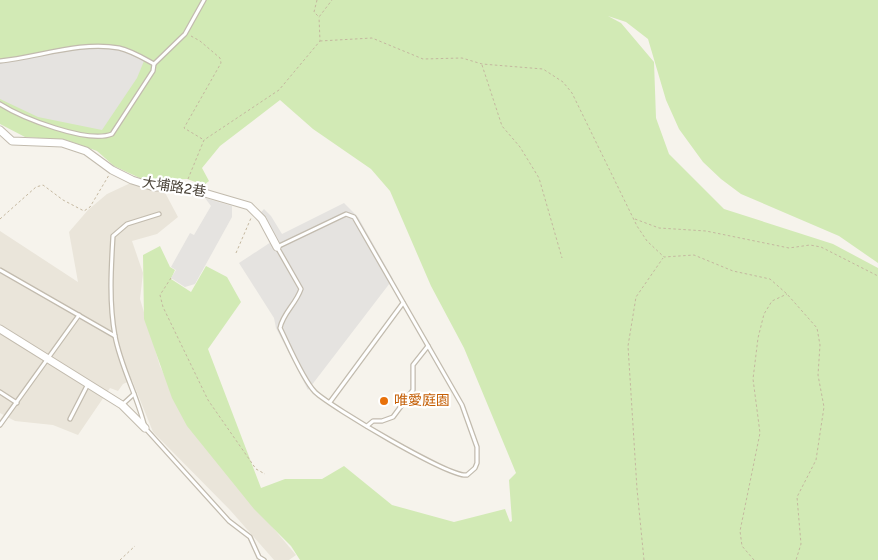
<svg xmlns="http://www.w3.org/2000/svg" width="878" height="560" font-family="Overpass,'Noto Sans TC',sans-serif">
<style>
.residential{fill:#eae5da}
.green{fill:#d2eab5}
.parking{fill:#e5e3e0}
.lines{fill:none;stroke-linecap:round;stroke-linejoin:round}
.lane-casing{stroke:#c2bbae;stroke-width:5.5}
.street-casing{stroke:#c2bbae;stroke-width:9}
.path{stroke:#c4b79f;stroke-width:1;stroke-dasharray:2.5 2.5;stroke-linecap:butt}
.lane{stroke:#fff;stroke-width:3}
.street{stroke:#fff;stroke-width:7}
.food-dot{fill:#e8710a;stroke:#fff;stroke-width:2}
.labels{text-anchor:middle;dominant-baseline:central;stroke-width:4.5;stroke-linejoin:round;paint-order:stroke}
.street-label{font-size:14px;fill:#4b4439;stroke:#fff}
.food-label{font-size:14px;fill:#c56008;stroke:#fff;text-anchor:start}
</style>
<rect width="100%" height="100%" fill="#f6f3ec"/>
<!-- residential -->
<path class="residential" d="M137 180 162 187 178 217 157 234 132 241 143 273 140 299 160 366 182 412 232 479 296 555 289 560H274L230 510 153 432 132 380 123 384 118 391 110 388 78 435 53 425 15 421 0 413V231L78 282 69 232 88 210 107 194Z"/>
<!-- green -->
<path class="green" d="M0 0H878V263L839 236 741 194 721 179 703 162 679 129 666 100 648 39 626 22 608 16 621 23 654 62 656 118 669 154 724 209 833 244 878 268V560H300L291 546 254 509 187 426 172 398 144 319 143 255 160 246 170 267 175 270 171 279 191 292 206 266 227 277 241 302 208 349 261 488 285 479H322L344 466 392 505 454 522 505 509 510 522 512 521 509 480 516 473 464 348 431 286 390 191 371 169 313 129 280 100 220 146 202 168 209 181 204 185 187 179 144 180 114 166 97 151 66 140 25 137 0 124Z"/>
<!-- parking -->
<g class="parking">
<path d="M100 47 122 49 144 61 137 78 102 130 38 117 0 99V59Z"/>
<path d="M205 198 232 206V217L195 284 185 287 171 278 176 270 171 267 190 233 194 235 211 206Z"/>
<path d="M344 203 358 217 393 279 308 390 276 328 274 318 239 263 271 242 256 218 264 209 271 216 282 234Z"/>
</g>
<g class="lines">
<!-- lane casing -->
<g class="lane-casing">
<g id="lane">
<path d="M0 61C39 57 80 41 119 48 132 51 143 58 154 64L153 71 112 134C88 144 22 118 0 104"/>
<path d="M154 64 185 34 204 0"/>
<path d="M159 214 127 224 113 236C111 269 109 303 115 336 121 368 138 397 145 428L229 521 250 537 259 557 264 560"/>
<path d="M346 214 354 217 462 405 477 447V463L475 468 467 475C450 478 331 407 315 392 303 380 288 344 280 328 283 313 296 304 301 289L277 247Z"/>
<path d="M0 270 115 336"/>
<path d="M0 392 17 403"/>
<path d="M330 402 403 303"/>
<path d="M123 404 134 394"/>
<path d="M70 419 88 384"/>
<path d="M0 425 79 315"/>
<path d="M367 426 373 421H382L393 417 413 390V365L428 346"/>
</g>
</g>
<!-- street casing -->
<g class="street-casing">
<g id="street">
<path d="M0 130 12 141 62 143 86 151 112 170 132 180 154 187H184L249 206 262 219 277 247"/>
<path d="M0 329 122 405 145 428"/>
</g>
</g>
<!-- path -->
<g class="path">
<path d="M317 0 314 12 319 17 332 0"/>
<path d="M191 36 200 41 220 58 221 63 184 128 204 140"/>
<path d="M320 41 372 38 423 59 462 58 482 64 543 69 563 82 572 93 637 226 647 241 664 257 694 255 733 271 770 279 787 294 817 328 820 345 818 375 824 407 816 460 797 497 801 544 796 560"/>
<path d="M482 65 502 126 520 147 539 178 562 258"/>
<path d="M188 179 204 140 279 90 320 41 319 17"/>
<path d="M0 219 36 187 43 185 63 200 84 211 90 207 109 175"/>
<path d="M635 219 659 228 706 231 789 248 810 245 821 247 878 276"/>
<path d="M236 253 251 218"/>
<path d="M171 278 160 295 163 307 208 400 256 469 265 474"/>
<path d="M120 560 135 546"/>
<path d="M644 560 637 489 628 346 636 297 663 258"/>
<path d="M754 560 742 546 740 531 760 433 753 379 758 338 764 314 772 301 787 294"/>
</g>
<!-- lane -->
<use href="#lane" class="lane"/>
<!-- street -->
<use href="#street" class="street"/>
</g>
<!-- markers -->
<circle class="food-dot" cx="384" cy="401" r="5"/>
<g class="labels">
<!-- street labels -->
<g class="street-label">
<text transform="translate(174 188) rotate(9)">大埔路2巷</text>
</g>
<!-- food labels -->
<g class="food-label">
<text x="394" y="401">唯愛庭園</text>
</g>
</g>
</svg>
